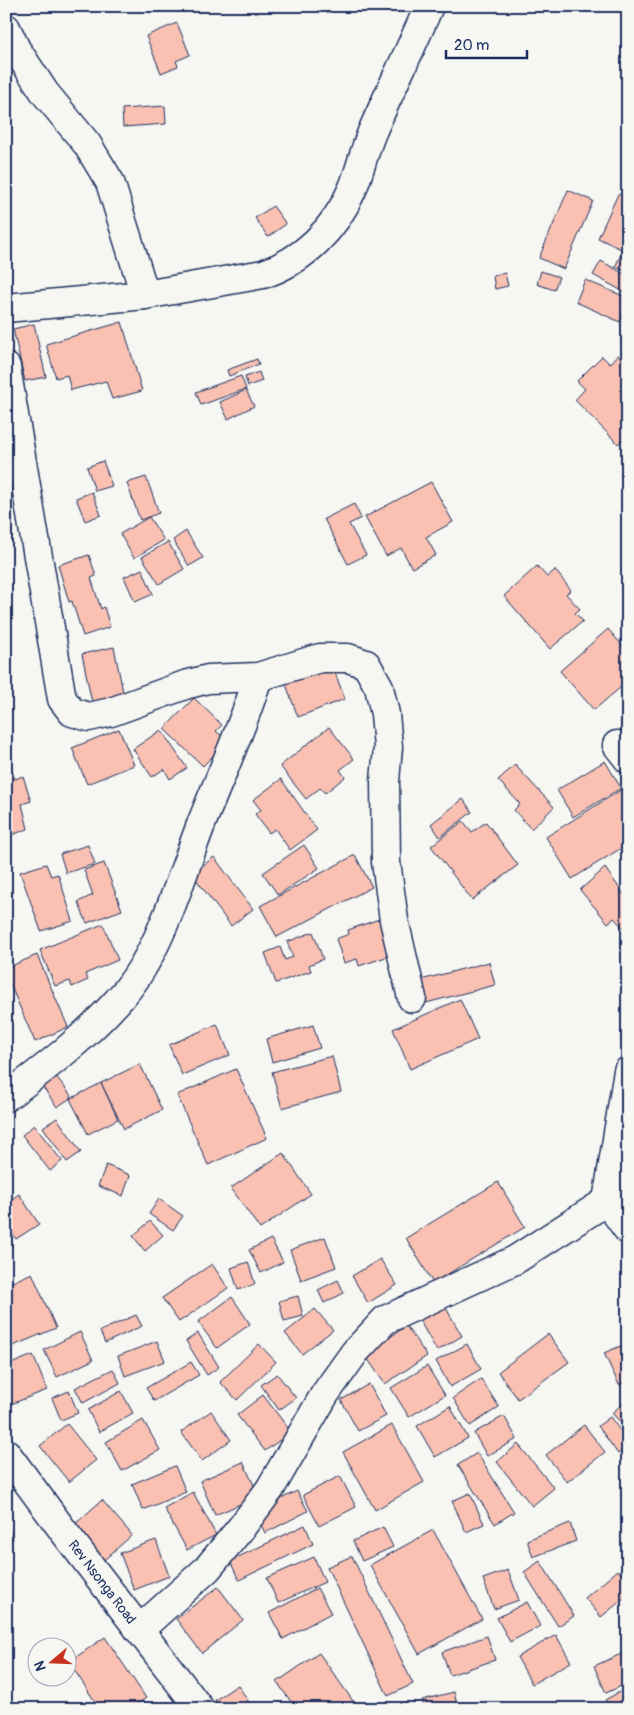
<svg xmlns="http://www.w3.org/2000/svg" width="634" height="1715" font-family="Pangolin,sans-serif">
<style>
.building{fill:#fac1b2;stroke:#1b2f5e}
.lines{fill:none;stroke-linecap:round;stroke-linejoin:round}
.minor-casing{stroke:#1b2f5e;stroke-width:31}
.minor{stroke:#f6f6f2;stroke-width:28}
.labels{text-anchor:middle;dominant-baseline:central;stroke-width:4;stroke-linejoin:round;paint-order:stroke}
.street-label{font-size:14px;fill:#1b2f5e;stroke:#f6f6f2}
</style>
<rect width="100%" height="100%" fill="#f6f6f2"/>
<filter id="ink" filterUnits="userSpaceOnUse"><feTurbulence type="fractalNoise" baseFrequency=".02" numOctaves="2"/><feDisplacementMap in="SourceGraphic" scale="10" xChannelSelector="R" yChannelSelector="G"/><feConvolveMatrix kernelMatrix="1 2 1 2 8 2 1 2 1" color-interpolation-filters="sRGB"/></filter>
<g filter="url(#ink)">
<!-- building -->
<g class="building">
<path d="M177 23 190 55 176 61 178 66 161 73 146 36Z"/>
<path d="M165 106 166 124 123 127 122 109Z"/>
<path d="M568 190 593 201 564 269 539 258Z"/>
<path d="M618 194 628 198V272L615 267 623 250 598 238Z"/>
<path d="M273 206 286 224 268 237 255 218Z"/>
<path d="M601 261 628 276V294L593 275Z"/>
<path d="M541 271 559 277 554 290 537 284Z"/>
<path d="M505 273 508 286 495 289 493 276Z"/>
<path d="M585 280 628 298V305L620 322 576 302Z"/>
<path d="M122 322 142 391 112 399 106 381 71 390 67 375 56 378 46 344Z"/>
<path d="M34 324 46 377 25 381 13 329Z"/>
<path d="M618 355 628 365 625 372 628 375V434L618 444 575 400 585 389 577 381 602 356 610 364Z"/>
<path d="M257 359 259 364 229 376 227 370Z"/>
<path d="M259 372 262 381 248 386 245 377Z"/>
<path d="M241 376 246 389 201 405 196 392Z"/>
<path d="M246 390 254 406 228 419 220 402Z"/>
<path d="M103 461 112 486 95 491 87 467Z"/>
<path d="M146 477 159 513 140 520 127 483Z"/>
<path d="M431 482 453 522 426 537 436 555 412 568 401 548 386 556 365 517Z"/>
<path d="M92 492 101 515 85 521 76 498Z"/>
<path d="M354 504 361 518 349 524 366 555 348 564 324 519Z"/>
<path d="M149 517 164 540 134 558 120 534Z"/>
<path d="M186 531 203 558 189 566 173 540Z"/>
<path d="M168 542 184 569 159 584 142 557Z"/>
<path d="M89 555 96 576 91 578 101 609 104 607 110 627 83 636 72 601 69 602 58 565Z"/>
<path d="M537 566 547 577 555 570 571 590 566 594 580 609 575 613 583 621 550 649 504 596Z"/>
<path d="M142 569 153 594 135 602 124 577Z"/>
<path d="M608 629 628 652V681L594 710 560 671Z"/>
<path d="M114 647 124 697 92 703 82 654Z"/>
<path d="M332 665 345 699 298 717 285 682Z"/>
<path d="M194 698 222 725 216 731 227 741 203 766 164 729Z"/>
<path d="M329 727 354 759 340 770 345 777 325 793 320 788 306 799 280 766Z"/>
<path d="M119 729 134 765 87 784 72 748Z"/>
<path d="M161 730 187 768 170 779 164 769 152 777 133 749Z"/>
<path d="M6 755 15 779 23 776 31 801 22 804 28 829 6 837Z"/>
<path d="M605 761 621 788 573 817 557 790Z"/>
<path d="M515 765 554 807 531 829 514 810 520 804 498 780Z"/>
<path d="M281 779 317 830 290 850 275 829 269 833 255 814 261 810 253 800Z"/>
<path d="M627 786 628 849 625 851 623 847 572 879 546 837Z"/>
<path d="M463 799 472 812 440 837 431 824Z"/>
<path d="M463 821 472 832 486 822 518 865 472 900 431 846Z"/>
<path d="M88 845 95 864 66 873 60 854Z"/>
<path d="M304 845 319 868 278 895 263 873Z"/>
<path d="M355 855 372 887 277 937 260 906Z"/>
<path d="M214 857 253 909 231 926 192 874Z"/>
<path d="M104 863 122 910 87 923 78 902 93 895 84 870Z"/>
<path d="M46 864 51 876 58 874 73 921 41 931 20 872Z"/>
<path d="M605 868 628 900V933L614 918 608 923 580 890Z"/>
<path d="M385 917 398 953 359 966 357 959 344 963 336 939 349 934 348 930Z"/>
<path d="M103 924 118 960 85 974 88 980 72 987 70 981 55 986 40 950Z"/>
<path d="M313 932 323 959 309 965 311 971 276 983 265 953 280 947 285 960 293 957 287 942Z"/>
<path d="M37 955 68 1027 35 1042 6 975V968Z"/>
<path d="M489 962 495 985 426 1003 421 980Z"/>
<path d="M460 999 478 1039 410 1069 393 1029Z"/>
<path d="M217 1024 230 1055 182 1075 169 1045Z"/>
<path d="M313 1025 320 1048 272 1062 266 1039Z"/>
<path d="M332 1056 341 1092 282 1108 272 1072Z"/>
<path d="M140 1064 162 1110 124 1129 101 1083Z"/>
<path d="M236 1069 267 1138 208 1165 177 1095Z"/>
<path d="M56 1076 72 1097 57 1107 42 1086Z"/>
<path d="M101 1083 118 1119 88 1134 70 1099Z"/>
<path d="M57 1118 81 1152 67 1162 43 1127Z"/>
<path d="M34 1125 62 1161 50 1171 22 1135Z"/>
<path d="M283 1153 311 1194 260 1229 231 1188Z"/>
<path d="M106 1165 130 1175 123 1196 98 1186Z"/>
<path d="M498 1182 525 1227 433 1283 406 1238Z"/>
<path d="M19 1194 39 1224 16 1239 6 1224V1203Z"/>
<path d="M159 1199 183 1216 173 1230 149 1214Z"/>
<path d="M150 1221 163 1235 145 1251 133 1236Z"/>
<path d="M325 1237 336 1267 301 1280 290 1250Z"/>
<path d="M271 1239 283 1262 261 1273 249 1250Z"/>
<path d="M380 1259 397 1285 368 1303 352 1276Z"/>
<path d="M248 1262 255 1284 238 1290 231 1268Z"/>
<path d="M212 1264 228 1288 179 1322 162 1298Z"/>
<path d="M32 1273 56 1328 13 1346 6 1331V1285Z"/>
<path d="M338 1280 344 1293 324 1303 318 1290Z"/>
<path d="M298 1296 303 1316 284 1321 279 1301Z"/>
<path d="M439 1296 462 1336 437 1351 414 1311Z"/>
<path d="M232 1297 250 1324 217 1348 198 1322Z"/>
<path d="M315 1309 333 1330 302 1354 285 1333Z"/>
<path d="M136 1315 142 1326 105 1343 100 1331Z"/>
<path d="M406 1326 427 1356 385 1384 365 1355Z"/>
<path d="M80 1332 93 1360 57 1377 44 1350Z"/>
<path d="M198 1333 219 1367 207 1375 186 1341Z"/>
<path d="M548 1334 569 1362 518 1399 498 1372Z"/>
<path d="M157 1341 165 1361 125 1376 118 1356Z"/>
<path d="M628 1343V1381L619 1385 604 1353Z"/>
<path d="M259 1344 276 1362 237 1400 220 1382Z"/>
<path d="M467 1344 481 1369 450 1387 436 1361Z"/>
<path d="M33 1355 47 1390 6 1406V1366Z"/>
<path d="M191 1362 199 1375 154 1401 146 1388Z"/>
<path d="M427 1366 445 1395 409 1417 391 1388Z"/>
<path d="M113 1369 120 1383 83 1403 75 1388Z"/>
<path d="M277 1374 296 1398 279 1410 261 1385Z"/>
<path d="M481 1379 499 1407 470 1426 453 1398Z"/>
<path d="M369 1384 386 1416 358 1431 341 1400Z"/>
<path d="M69 1391 78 1413 61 1420 52 1398Z"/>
<path d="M121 1391 133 1413 99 1432 88 1410Z"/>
<path d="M263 1395 291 1432 265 1451 237 1415Z"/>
<path d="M628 1399V1431L612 1413Z"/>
<path d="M450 1406 468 1438 435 1457 417 1426Z"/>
<path d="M211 1411 231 1440 202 1461 181 1432Z"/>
<path d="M504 1416 517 1439 487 1456 474 1433Z"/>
<path d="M610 1417 628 1441V1446L618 1454 598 1426Z"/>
<path d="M143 1420 160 1450 122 1471 106 1442Z"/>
<path d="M67 1424 96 1460 69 1482 40 1446Z"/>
<path d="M392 1425 424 1482 375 1510 343 1452Z"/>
<path d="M584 1425 605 1452 567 1482 546 1455Z"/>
<path d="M518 1444 554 1488 532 1506 497 1462Z"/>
<path d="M477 1453 514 1512 495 1524 458 1465Z"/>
<path d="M243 1462 259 1496 215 1515 200 1481Z"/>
<path d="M175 1466 186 1492 143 1510 132 1484Z"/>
<path d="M340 1476 356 1507 319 1526 303 1495Z"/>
<path d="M297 1491 308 1511 265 1533 255 1512Z"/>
<path d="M193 1492 216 1535 187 1550 164 1508Z"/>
<path d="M470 1493 484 1524 466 1532 452 1501Z"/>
<path d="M102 1500 132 1535 104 1560 74 1525Z"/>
<path d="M6 1520 13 1539 6 1542Z"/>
<path d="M570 1523 576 1541 533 1557 527 1540Z"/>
<path d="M305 1525 313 1544 239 1580 230 1561Z"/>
<path d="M383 1527 393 1547 362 1561 353 1541Z"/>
<path d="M433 1530 482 1619 419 1654 370 1565Z"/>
<path d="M156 1540 169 1576 134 1590 120 1553Z"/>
<path d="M352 1556 413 1684 388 1696 327 1567Z"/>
<path d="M314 1557 325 1582 278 1603 267 1578Z"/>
<path d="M540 1561 574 1616 558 1626 524 1572Z"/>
<path d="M508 1570 519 1600 494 1609 483 1579Z"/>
<path d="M618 1570 628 1583V1595L601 1617 585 1598Z"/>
<path d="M218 1587 243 1620 202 1653 176 1619Z"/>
<path d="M317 1588 331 1613 283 1639 269 1613Z"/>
<path d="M527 1602 540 1626 510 1642 497 1618Z"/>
<path d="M556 1635 571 1662 532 1684 517 1657Z"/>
<path d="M487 1636 495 1660 450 1675 442 1652Z"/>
<path d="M105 1637 146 1698 130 1709H100L69 1662Z"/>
<path d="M628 1651V1683L606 1693 594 1666Z"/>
<path d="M319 1653 358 1708V1709H296L277 1682Z"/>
<path d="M238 1685 253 1709H220L215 1700Z"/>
<path d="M621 1691 628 1702V1709H611L605 1700Z"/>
<path d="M454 1692 458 1709H425L422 1700Z"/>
</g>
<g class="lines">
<!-- minor casing -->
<g class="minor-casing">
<g id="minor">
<path d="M6 28 16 49 45 93 87 144 110 182 145 295"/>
<path d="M6 308 145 295 263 274C303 261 335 229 352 190 360 171 364 151 372 132 390 90 411 49 429 6"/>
<path d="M6 367 62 699 72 712 89 717 111 712 185 685 208 679 258 677 320 658H348L366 664 379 687 385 714 388 747 385 781 386 862 394 920 412 998"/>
<path d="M617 745 628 759"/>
<path d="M628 1071 607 1201 628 1230"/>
<path d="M6 1097C47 1067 88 1035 121 997 161 952 180 878 202 822 221 774 243 727 258 677"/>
<path id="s1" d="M6 1453 65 1533 200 1709"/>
<path d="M139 1630 207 1569 241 1528 270 1489 325 1394 355 1352 385 1320 515 1260 607 1201"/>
</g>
</g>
<!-- minor -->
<use href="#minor" class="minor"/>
</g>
</g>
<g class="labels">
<!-- street labels -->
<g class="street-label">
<text stroke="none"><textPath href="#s1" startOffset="161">Rev Nsonga Road</textPath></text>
</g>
</g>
<!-- margin -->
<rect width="634" height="1715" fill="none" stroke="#f6f6f2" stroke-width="25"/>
<rect x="12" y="12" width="609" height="1690" fill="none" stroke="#1b2f5e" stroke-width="2" filter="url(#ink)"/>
<!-- north arrow -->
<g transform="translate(52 1662) rotate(251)"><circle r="24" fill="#f6f6f2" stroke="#9ea6b7"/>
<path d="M0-4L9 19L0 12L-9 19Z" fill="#c8321e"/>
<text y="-8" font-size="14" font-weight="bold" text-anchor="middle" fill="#1b2f5e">N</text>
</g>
<!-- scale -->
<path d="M446 50v8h81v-8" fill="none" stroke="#1b2f5e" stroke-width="2.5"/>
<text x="454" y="50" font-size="15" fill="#1b2f5e" stroke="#f6f6f2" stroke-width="4" paint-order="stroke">20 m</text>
</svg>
